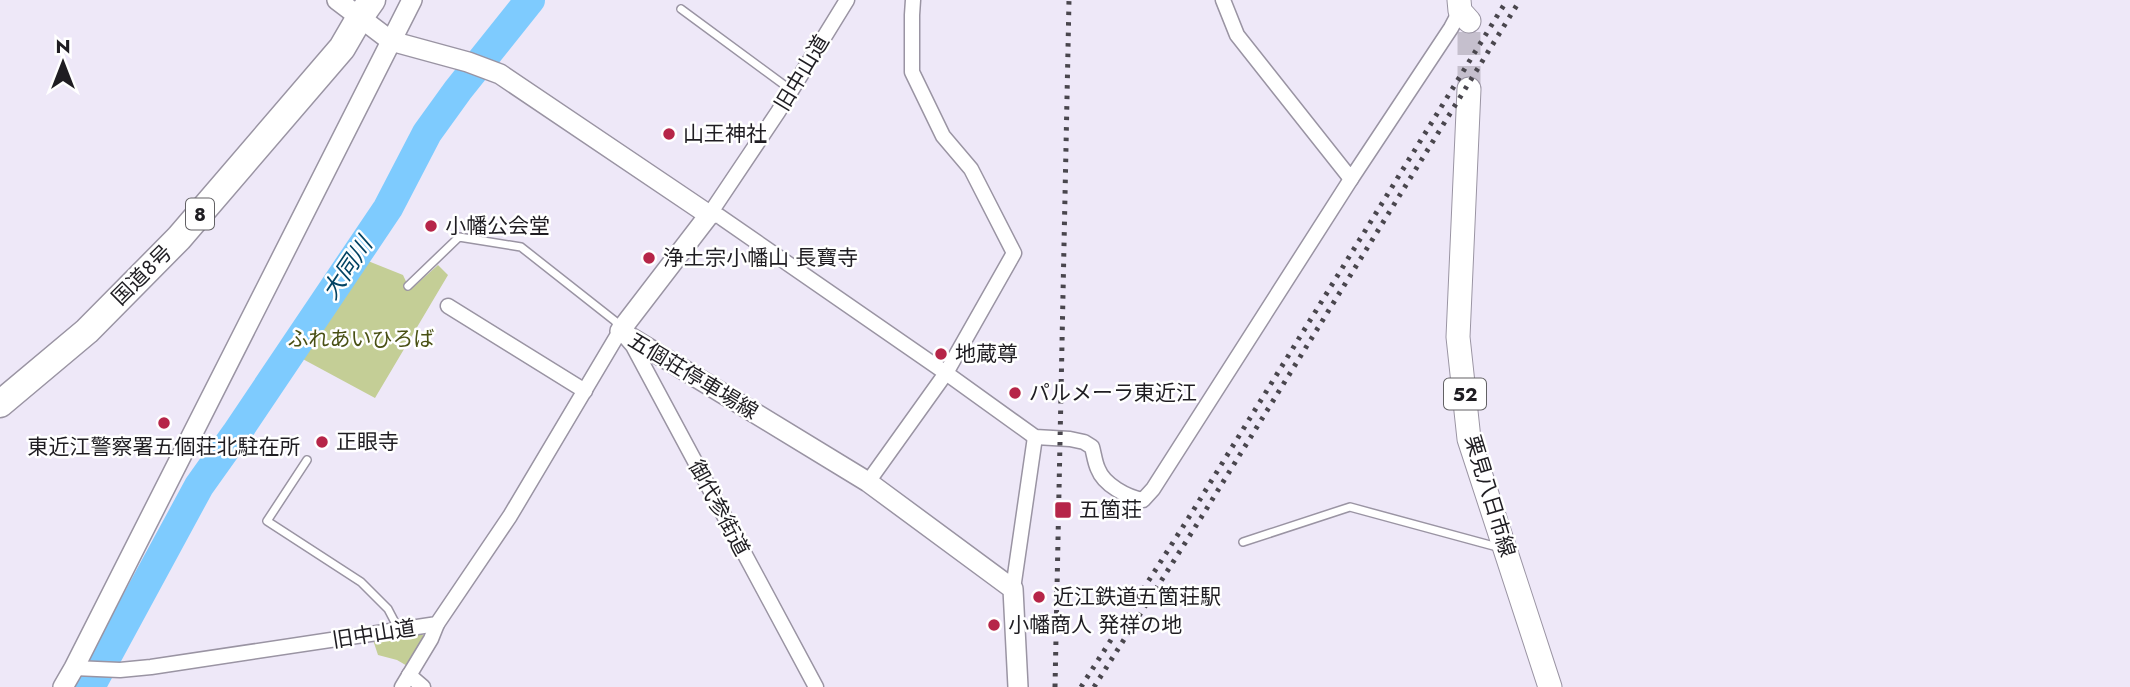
<svg xmlns="http://www.w3.org/2000/svg" width="2130" height="687" font-family="Jost,'Noto Sans JP',sans-serif">
<style>
.green{fill:#c4ce96}
.lines{fill:none;stroke-linecap:round;stroke-linejoin:round}
.river{stroke:#7ecbfe;stroke-width:30}
.primary-tunnel{stroke:#c5bfcd;stroke-width:23;stroke-dasharray:23 11;stroke-linecap:butt}
.lane-casing{stroke:#9a94a3;stroke-width:10}
.street-casing{stroke:#9a94a3;stroke-width:17}
.secondary-casing{stroke:#9a94a3;stroke-width:22}
.primary-casing{stroke:#9a94a3;stroke-width:25}
.highway-casing{stroke:#9a94a3;stroke-width:29}
.lane{stroke:#fff;stroke-width:7}
.street{stroke:#fff;stroke-width:14}
.secondary{stroke:#fff;stroke-width:19}
.primary{stroke:#fff;stroke-width:23}
.highway{stroke:#fff;stroke-width:26}
.rail{stroke:#49464d;stroke-width:5;stroke-dasharray:3.5 7;stroke-linecap:butt}
.poi-dot{fill:#b62548;stroke:#fff;stroke-width:2.5}
.labels{text-anchor:middle;dominant-baseline:central;stroke-width:5;stroke-linejoin:round;paint-order:stroke}
.shield{fill:#fff;stroke:#626164;stroke-width:2}
.shield-label{font-size:19px;font-weight:bold;fill:#1f1d22}
.street-label{font-size:21px;fill:#1f1d22;stroke:#fff}
.poi-label{font-size:21px;fill:#1f1d22;stroke:#fff;text-anchor:start}
.park-label{font-size:21px;fill:#495014;stroke:#fff}
.water-label{font-size:23px;font-style:italic;fill:#024364;stroke:#fff}
</style>
<rect width="100%" height="100%" fill="#eee8f8"/>
<!-- green -->
<g class="green">
<path d="M363 259 403 275 410 290 438 265 448 275 375 398 299 357Z"/>
<path d="M422 634 426 640 409 667 397 660 378 655 373 640Z"/>
</g>
<g class="lines">
<!-- river -->
<path class="river" d="M90 687 199 486 236 434 388 208 427 133 458 90 530 0"/>
<!-- primary-tunnel -->
<path class="primary-tunnel" d="M1469 89V21"/>
<!-- lane casing -->
<g class="lane-casing">
<g id="lane">
<path d="M681 9 791 90"/>
<path d="M408 286 459 237 521 247 615 321 620 330"/>
<path d="M307 460 267 521 361 582 388 609 399 630"/>
<path d="M1243 542 1350 507 1501 548"/>
</g>
</g>
<!-- street casing -->
<g class="street-casing">
<g id="street">
<path d="M1223 0 1237 35 1351 179 1451 28 1460 11"/>
<path d="M709 215 719 216 946 373 1035 437 1070 439 1084 442 1092 447C1094 454 1095 463 1098 469 1104 485 1127 497 1143 500L1153 489 1351 179"/>
<path d="M709 215 778 112 847 0"/>
<path d="M448 306 585 391"/>
<path d="M868 482 946 373 1014 253 971 169 943 136 912 72V15L913 0"/>
<path d="M1013 589 1035 437"/>
<path d="M74 668 120 670 151 667 437 624 510 516 620 331 633 346 816 687"/>
<path d="M409 675 423 687"/>
<path d="M402 687 431 639 437 624"/>
</g>
</g>
<!-- secondary casing -->
<g class="secondary-casing">
<g id="secondary">
<path d="M337 0 391 41 468 62 500 74 709 215 620 331 868 482 1013 589 1018 687"/>
<path d="M63 687 74 668 412 0"/>
</g>
</g>
<!-- primary casing -->
<g class="primary-casing">
<g id="primary">
<path d="M1459 0 1460 11 1469 21"/>
<path d="M1469 89 1458 337 1469 439 1550 687"/>
</g>
</g>
<!-- highway casing -->
<g class="highway-casing">
<path id="highway" d="M0 404 87 331 179 238 342 48 360 17 372 0"/>
</g>
<!-- lane -->
<use href="#lane" class="lane"/>
<!-- street -->
<use href="#street" class="street"/>
<!-- secondary -->
<use href="#secondary" class="secondary"/>
<!-- primary -->
<use href="#primary" class="primary"/>
<!-- highway -->
<use href="#highway" class="highway"/>
<!-- rail -->
<g class="rail">
<path d="M1055 687 1069 0"/>
<path d="M1081 687 1191 514 1507 0"/>
<path d="M1094 687 1199 521 1520 0"/>
</g>
</g>
<!-- markers -->
<g class="poi-dot">
<circle cx="669" cy="134" r="7"/>
<circle cx="431" cy="226" r="7"/>
<circle cx="649" cy="258" r="7"/>
<circle cx="941" cy="354" r="7"/>
<circle cx="1015" cy="393" r="7"/>
<circle cx="164" cy="423" r="7"/>
<circle cx="322" cy="442" r="7"/>
<rect x="1054" y="501" width="18" height="18" rx="3.5"/>
<circle cx="1039" cy="597" r="7"/>
<circle cx="994" cy="625" r="7"/>
</g>
<g class="labels">
<!-- shield labels -->
<g class="shield">
<rect x="186" y="198.5" width="28" height="31" rx="5"/>
<rect x="1444" y="378.5" width="42" height="31" rx="5"/>
</g>
<g class="shield-label">
<text x="200" y="214">8</text>
<text x="1465" y="394">52</text>
</g>
<!-- street labels -->
<g class="street-label">
<text transform="translate(802 73) rotate(-59)">旧中山道</text>
<text transform="translate(142 275) rotate(-45)">国道8号</text>
<text transform="translate(693 376) rotate(31)">五個荘停車場線</text>
<text transform="translate(1490 496) rotate(73)">栗見八日市線</text>
<text transform="translate(719 508) rotate(62)">御代参街道</text>
<text transform="translate(374 634) rotate(-9)">旧中山道</text>
</g>
<!-- poi labels -->
<g class="poi-label">
<text x="683" y="134">山王神社</text>
<text x="445" y="226">小幡公会堂</text>
<text x="663" y="258">浄土宗小幡山 長寶寺</text>
<text x="955" y="354">地蔵尊</text>
<text x="1029" y="393">パルメーラ東近江</text>
<text x="336" y="442">正眼寺</text>
<text x="164" y="447" text-anchor="middle">東近江警察署五個荘北駐在所</text>
<text x="1079" y="510">五箇荘</text>
<text x="1053" y="597">近江鉄道五箇荘駅</text>
<text x="1008" y="625">小幡商人 発祥の地</text>
</g>
<!-- park labels -->
<g class="park-label">
<text x="361" y="339">ふれあいひろば</text>
</g>
<!-- water labels -->
<g class="water-label">
<text transform="translate(347 268) rotate(-56)">大同川</text>
</g>
</g>
<!-- north arrow -->
<g transform="translate(63 63)" stroke="#ffffff" stroke-width="5" paint-order="stroke">
<path d="M0-5L12 26L0 18L-12 26Z" fill="#1f1d22"/>
<text y="-10" font-size="19" font-weight="bold" text-anchor="middle" fill="#1f1d22">N</text>
</g>
</svg>
